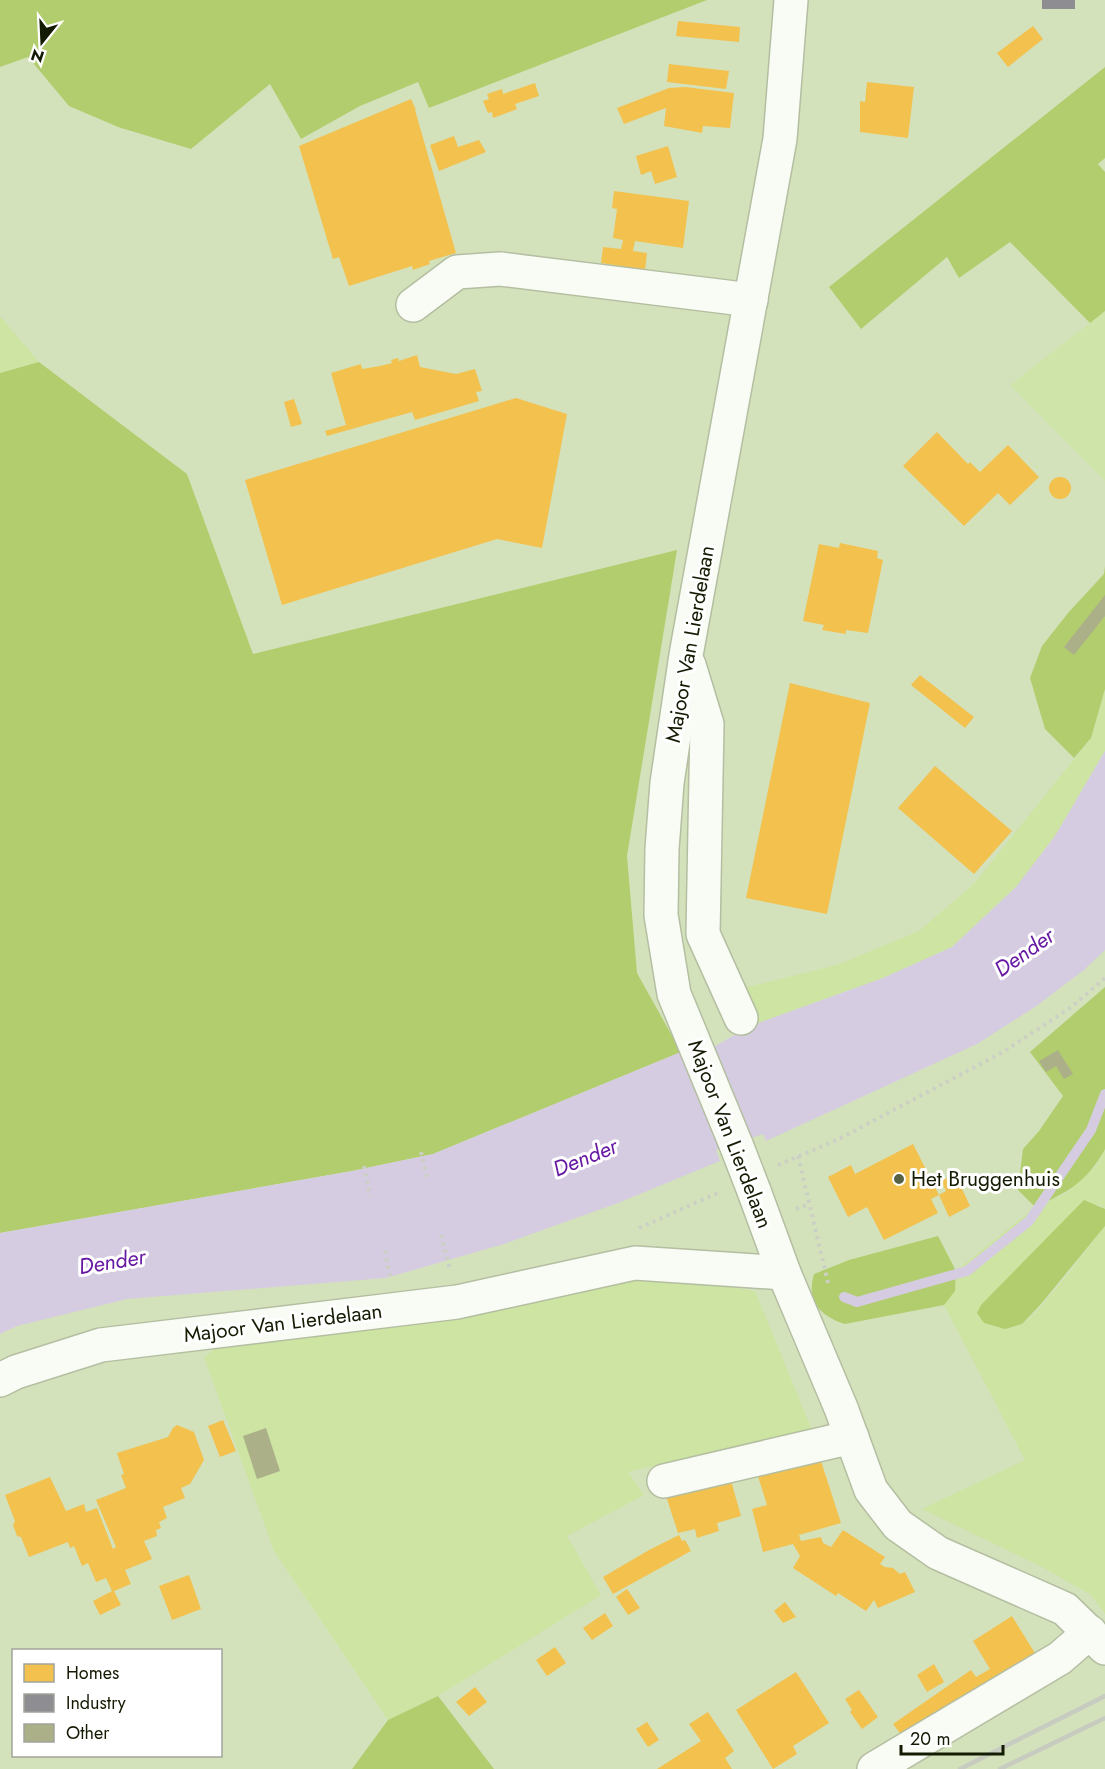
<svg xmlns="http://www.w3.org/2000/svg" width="1105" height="1769" font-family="Jost,sans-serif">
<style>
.built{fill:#cfe4a9}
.green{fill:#cde4a3}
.forest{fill:#b2cd6d}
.water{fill:#d5cce1}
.homes{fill:#f2c14e}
.industry{fill:#8d8d92}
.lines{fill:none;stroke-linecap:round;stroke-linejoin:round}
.stream{stroke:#d5cce1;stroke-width:10}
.building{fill:#acb089}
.minor-casing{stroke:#b4bea1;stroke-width:36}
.path{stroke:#cccfc4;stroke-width:4;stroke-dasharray:3 4.5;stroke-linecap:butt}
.minor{stroke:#f9fbf5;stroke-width:33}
.rail{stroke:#c7cbc0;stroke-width:4.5}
.minor-bridge-casing{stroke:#b4bea1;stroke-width:36;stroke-linecap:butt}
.minor-bridge{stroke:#f9fbf5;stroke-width:33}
.poi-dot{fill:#576143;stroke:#fff;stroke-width:2}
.labels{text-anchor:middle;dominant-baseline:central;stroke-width:6;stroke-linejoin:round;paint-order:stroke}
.street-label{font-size:21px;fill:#131b02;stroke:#fff}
.poi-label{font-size:21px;fill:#131b02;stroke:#fff;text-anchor:start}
.water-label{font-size:22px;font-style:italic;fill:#6719a3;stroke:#fff}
</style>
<rect width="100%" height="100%" fill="#d4e2bc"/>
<!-- built -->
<path class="built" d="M1105 311V481L1010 385Z"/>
<!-- green -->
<g class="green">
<path d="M0 316 39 362 0 373Z"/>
<path d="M1105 689V751L1055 836 1016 887 952 947 883 978 750 1026 740 989 837 965 919 931 974 884 1091 738Z"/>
<path d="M1105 1149V1209L1098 1204 1009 1278 981 1305 984 1323C997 1327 1007 1330 1020 1325 1035 1319 1091 1244 1105 1226V1614L1091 1595 1042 1567 922 1509 1025 1460 944 1305 955 1291 956 1271 1035 1207 1065 1194 1096 1166Z"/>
<path d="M664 1277 755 1291 812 1430 628 1472 644 1495 567 1536 601 1595 438 1696 388 1720 274 1551 204 1357 223 1343 534 1289Z"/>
</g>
<!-- forest -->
<g class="forest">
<path d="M0 0H707L429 108 418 82 360 106 301 139 270 84 191 149 118 127 69 106 28 57 0 67Z"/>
<path d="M1105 67V158L1098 164 1105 172V311L1090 323 1010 242 959 278 947 257 861 329 829 287Z"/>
<path d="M39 362 187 474 253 654 677 550 627 856 637 973 681 1052 433 1154 352 1171 0 1233V373Z"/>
<path d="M1105 566V689L1091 738 1074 758 1045 729 1030 678 1042 646 1068 613 1104 574Z"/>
<path d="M1105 987V1149C1088 1181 1067 1193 1035 1207L1018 1190 1023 1149 1039 1131 1063 1096 1030 1052Z"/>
<path d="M1084 1200 1105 1209V1226L1041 1304 1022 1324 1005 1329 984 1323 977 1313 981 1305Z"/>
<path d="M938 1236 956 1271 955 1291 944 1305 845 1324C820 1316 806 1301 814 1274L849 1260Z"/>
<path d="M438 1696 494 1769H352L388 1720Z"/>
</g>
<!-- water -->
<path class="water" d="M1105 751V950L1084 970 1035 1007 977 1044 766 1141 763 1134 716 1150 720 1161 618 1203 504 1244 386 1278 127 1299 17 1326 0 1334V1233L352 1171 433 1154 681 1052 686 1059 717 1045 750 1026 883 978 952 947 1016 887 1055 836Z"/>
<!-- homes -->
<g class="homes">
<path d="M678 21 740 27 739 42 676 36Z"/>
<path d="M1033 26 1043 39 1008 67 997 53Z"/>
<path d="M669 64 729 71 726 89 667 82Z"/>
<path d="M867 82 914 87 908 138 860 132V101L865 102Z"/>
<path d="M535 83 539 96 515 104 517 109 493 118 492 112 488 113 483 101 489 99 487 94 502 89 503 94Z"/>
<path d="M685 87 734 93 730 128 703 126 702 133 664 126 666 108 624 124 617 108 669 88Z"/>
<path d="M411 99 416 110H415L456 253 429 261 430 264 413 270 412 266 349 286 339 257 333 259 299 146Z"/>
<path d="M454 136 458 147 479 140 486 152 439 171 430 145Z"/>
<path d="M668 146 677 177 655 184 651 171 641 175 636 156Z"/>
<path d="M614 191 689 201 683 248 635 241 633 251 647 253 645 270 601 263 603 247 621 249 623 240 613 238 617 209 612 208Z"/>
<path d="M417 355 420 367 456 374 475 369 482 391 476 392 479 401 415 420 412 412 327 436 325 431 346 425 331 373 361 364 362 369 380 366 392 363 391 360 398 358 399 361Z"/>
<path d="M516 398 567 414 542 548 497 539 282 605 245 480Z"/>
<path d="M294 399 302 424 291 427 284 402Z"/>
<path d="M937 432 968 464 970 462 980 472 1008 445 1039 477 1010 505 998 493 964 526 903 466Z"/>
<circle cx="1060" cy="488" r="11"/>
<path d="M840 543 878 551 877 558 883 560 868 633 846 630V634L822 630 824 625 803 621 819 544 839 548Z"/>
<path d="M920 675 974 717 965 728 911 685Z"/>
<path d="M790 683 870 703 827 914 746 898Z"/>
<path d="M935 766 1012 831 974 874 898 808Z"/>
<path d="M913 1144 939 1195 931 1199 938 1213 884 1240 867 1207 848 1217 828 1177 851 1165 855 1174Z"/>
<path d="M955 1174 970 1206 949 1217 939 1195 946 1191 941 1181Z"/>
<path d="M223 1420 236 1451 220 1457 208 1426Z"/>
<path d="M177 1425 194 1432 204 1460 190 1484 181 1488 185 1498 163 1507 167 1518 159 1522 161 1528 156 1530 157 1536 144 1541 152 1559 125 1570 131 1584 114 1591 121 1605 100 1615 93 1601 112 1591 106 1578 96 1582 88 1563 82 1566 74 1546 70 1548 68 1542 29 1557 21 1537 17 1536 13 1525 15 1521 5 1495 50 1477 66 1511 84 1504 86 1512 97 1508 113 1549 116 1547 96 1500 126 1488 121 1475 124 1474 117 1453 168 1437 173 1428Z"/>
<path d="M820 1458 841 1523 799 1535 801 1541 821 1537 823 1543 831 1547 843 1530 885 1557 880 1564 885 1567 893 1568 900 1574 905 1572 915 1592 878 1608 874 1600 866 1611 838 1593 836 1596 793 1568 800 1556 793 1544 763 1552 752 1509 767 1505 757 1473Z"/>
<path d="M730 1477 741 1516 717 1523 719 1531 697 1538 695 1529 678 1533 666 1496Z"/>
<path d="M679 1535 682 1541 685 1540 691 1551 613 1594 603 1577 649 1550Z"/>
<path d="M189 1575 201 1609 172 1620 159 1586Z"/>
<path d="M627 1589 640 1608 628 1615 616 1597Z"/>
<path d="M785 1602 796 1617 783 1623 774 1611Z"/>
<path d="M605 1613 613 1626 592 1640 583 1628Z"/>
<path d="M1012 1616 1038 1658 905 1740 893 1724 971 1670 976 1677 990 1669 973 1641Z"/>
<path d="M555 1647 566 1663 547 1676 536 1660Z"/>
<path d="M934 1664 944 1682 927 1692 917 1675Z"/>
<path d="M796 1672 829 1723 793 1746 797 1754 773 1769 736 1710Z"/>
<path d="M475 1687 487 1702 469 1716 456 1702Z"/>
<path d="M859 1690 878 1717 862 1729 850 1712 852 1710 845 1699Z"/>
<path d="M708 1712 734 1751 725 1758 732 1769H657L701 1741 689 1724Z"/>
<path d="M647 1722 659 1740 648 1747 636 1729Z"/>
</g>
<!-- industry -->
<rect class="industry" x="1042" y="0" width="33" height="9"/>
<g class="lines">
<!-- stream -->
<path class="stream" d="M844 1297 857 1302 967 1271 1029 1221 1091 1130 1105 1094"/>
</g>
<!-- building -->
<g class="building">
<path d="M1105 595V616L1074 655 1064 647Z"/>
<path d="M1058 1050 1073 1074 1064 1079 1056 1066 1046 1072 1039 1061Z"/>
<path d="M266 1428 280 1471 257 1479 243 1436Z"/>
</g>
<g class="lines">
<!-- minor casing -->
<g class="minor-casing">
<g id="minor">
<path d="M413 305 457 272 500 269 751 300"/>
<path d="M689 665 707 724 703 934 741 1018"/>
<path d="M737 1147 674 994 661 915 662 849 667 783 686 655 780 139 791 0"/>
<path d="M754 1191 784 1273 841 1408 871 1490 898 1525 938 1553 1065 1609 1105 1648"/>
<path d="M0 1380 16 1372 101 1345 457 1302 635 1263 784 1273"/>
<path d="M664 1481 852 1437"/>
<path d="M874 1769 1060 1658 1090 1632"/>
</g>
</g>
<!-- path -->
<g class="path">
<path d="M421 1152 428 1181"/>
<path d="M798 1156 829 1287"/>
<path d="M778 1165 837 1140 1003 1052 1070 1008 1105 978"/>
<path d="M364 1166 370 1196"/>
<path d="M796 1209 810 1204"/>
<path d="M639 1228 720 1192"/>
<path d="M441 1235 450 1270"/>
<path d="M385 1251 390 1276"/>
</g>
<!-- minor -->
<use href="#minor" class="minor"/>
<!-- rail -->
<g class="rail">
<path d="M960 1769 1105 1696"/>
<path d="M1000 1769 1105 1718"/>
</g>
<!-- minor-bridge casing -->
<g class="minor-bridge-casing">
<path id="minor-bridge" d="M737 1147 754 1191"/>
</g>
<!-- minor-bridge -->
<use href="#minor-bridge" class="minor-bridge"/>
</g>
<!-- markers -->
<circle class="poi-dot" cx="899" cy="1179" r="6"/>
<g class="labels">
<!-- street labels -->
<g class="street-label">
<text transform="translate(690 644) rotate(-80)">Majoor Van Lierdelaan</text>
<text transform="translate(730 1134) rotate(69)">Majoor Van Lierdelaan</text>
<text transform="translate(283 1323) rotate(-7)">Majoor Van Lierdelaan</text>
</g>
<!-- poi labels -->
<g class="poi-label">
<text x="911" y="1179">Het Bruggenhuis</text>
</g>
<!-- water labels -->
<g class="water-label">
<text transform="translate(1024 952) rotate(-35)">Dender</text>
<text transform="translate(585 1157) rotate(-22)">Dender</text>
<text transform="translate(112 1261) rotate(-9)">Dender</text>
</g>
</g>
<!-- legend -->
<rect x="12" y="1649" width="210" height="108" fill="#ffffff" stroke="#a1a49a" stroke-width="1.5"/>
<rect x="24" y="1664" width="30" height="18" fill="#f2c14e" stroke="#a1a49a" stroke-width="1.5"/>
<text x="66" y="1679" font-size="18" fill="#131b02">Homes</text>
<rect x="24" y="1694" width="30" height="18" fill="#8d8d92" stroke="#a1a49a" stroke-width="1.5"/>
<text x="66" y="1709" font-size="18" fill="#131b02">Industry</text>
<rect x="24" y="1724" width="30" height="18" fill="#acb089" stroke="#a1a49a" stroke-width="1.5"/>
<text x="66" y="1739" font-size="18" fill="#131b02">Other</text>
<!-- north arrow -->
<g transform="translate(42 42) rotate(198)" stroke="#ffffff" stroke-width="4.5" paint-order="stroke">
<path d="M0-4.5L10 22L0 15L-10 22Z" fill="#131b02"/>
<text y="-9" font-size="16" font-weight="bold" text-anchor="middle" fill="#131b02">N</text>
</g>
<!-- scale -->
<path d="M901 1745v9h102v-9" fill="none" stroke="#131b02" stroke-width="3"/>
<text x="910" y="1745" font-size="18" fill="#131b02" stroke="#ffffff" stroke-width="4.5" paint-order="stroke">20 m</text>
</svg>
